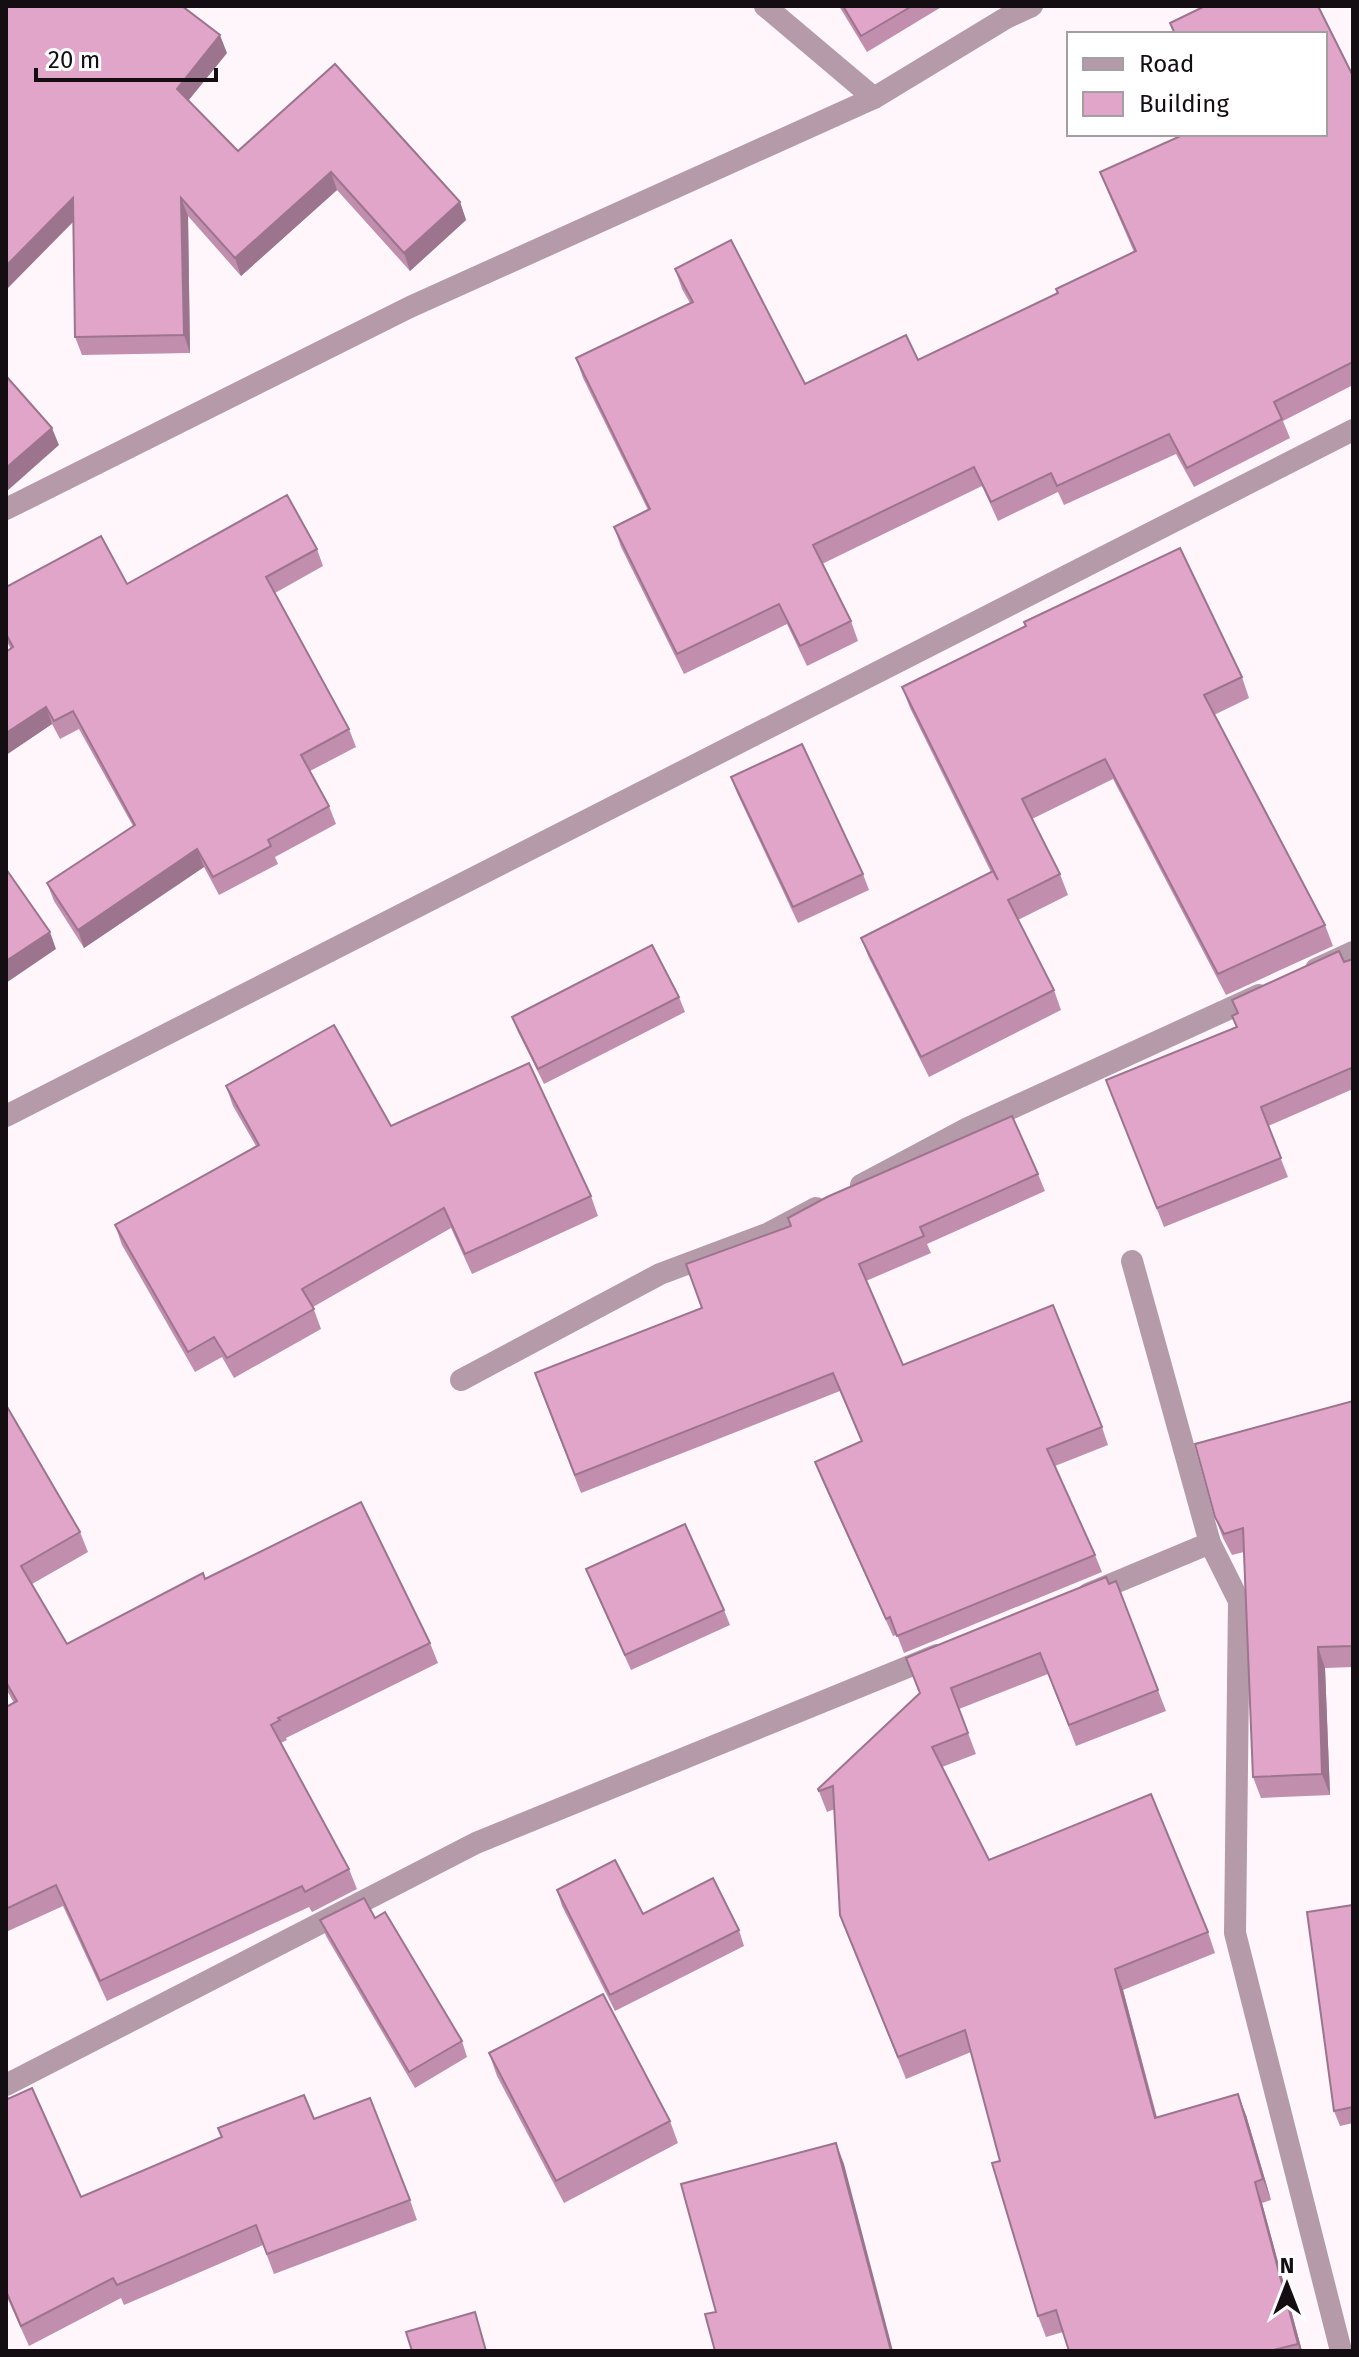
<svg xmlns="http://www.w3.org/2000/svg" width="1359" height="2357" font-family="'Fira Sans',sans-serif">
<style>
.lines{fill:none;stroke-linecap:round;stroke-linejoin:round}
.minor{stroke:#b59baa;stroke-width:22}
.wall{fill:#c18ead}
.shaded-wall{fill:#9d748d}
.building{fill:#e0a5c9;stroke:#9d748d;stroke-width:2}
</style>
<rect width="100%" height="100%" fill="#fff6fb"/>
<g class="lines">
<!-- minor -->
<g class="minor">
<path d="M765 6 874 98"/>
<path d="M6 509 410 307 874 98 1006 18 1032 6"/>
<path d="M1316 969 1353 952"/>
<path d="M6 1116 1353 430"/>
<path d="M861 1185 968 1128 1259 995"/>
<path d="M1132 1261 1210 1543 1239 1601 1235 1933 1341 2351"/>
<path d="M461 1380 660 1274 769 1233 816 1208"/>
<path d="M1088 1594 1210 1543"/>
<path d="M6 2085 476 1843 937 1655"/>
</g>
</g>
<!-- wall -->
<g class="wall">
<path d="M839 6H943L867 52Z"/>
<path d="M1205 6H1318L1353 76V385L1283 421 1290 438 1194 487 1176 454 1064 505 1058 492 998 521 982 486 822 564 851 621 858 641 807 666 787 624 684 674 621 547 614 527 648 510 583 378 576 358 690 303 682 289 675 269 731 240 805 384 906 335 918 360 1057 293 1056 289 1134 252 1108 192 1100 172 1185 134H1325V34H1174L1170 23Z"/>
<path d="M227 53 188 101 238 151 460 202 466 220 410 271 337 190 241 276 188 216 190 353 82 355 75 337 73 222Z"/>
<path d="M317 549 323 566 275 593 349 729 356 747 310 771 329 806 336 824 275 857 278 864 219 895 204 867 84 948 54 901 47 883 133 826 79 729 60 739 52 724 6 755V652L11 649 6 640V587L127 584Z"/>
<path d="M1242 677 1249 698 1214 715 1325 925 1333 946 1226 995 1113 779 1032 819 1060 874 1068 895 1018 920 1054 990 1061 1010 929 1077 869 958 861 938 991 872 910 708 902 687Z"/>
<path d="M731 777 863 874 869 890 798 923 737 793Z"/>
<path d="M1353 959V1089L1268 1126 1288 1177 1164 1227 1106 1080 1236 1027 1232 1016 1237 1014 1232 1000Z"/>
<path d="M679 997 685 1012 544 1084 518 1032 512 1017Z"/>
<path d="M226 1086 391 1126 591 1196 598 1216 472 1274 451 1228 313 1307 321 1329 234 1378 222 1357 195 1372 122 1245 115 1225 256 1146 233 1106Z"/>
<path d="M1038 1174 1045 1191 927 1244 931 1253 866 1281 903 1365 1102 1427 1108 1445 1055 1466 1095 1555 1102 1572 904 1653 897 1635 893 1636 822 1480 815 1462 861 1441 840 1391 581 1493 541 1391 702 1308Z"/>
<path d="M1353 1401V1667L1325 1668 1330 1795 1261 1798 1253 1777 1244 1552 1232 1555 1223 1538 1215 1517Z"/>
<path d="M6 1405 80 1532 88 1552 32 1584 67 1644 205 1579 430 1643 438 1663 286 1738 287 1740 281 1743 349 1869 357 1889 312 1912 309 1907 107 2001 63 1906 6 1932V1707L14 1703 6 1689Z"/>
<path d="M586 1569 724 1610 730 1625 631 1670 592 1584Z"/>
<path d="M1116 1581 1166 1711 1076 1746 1048 1674 959 1709 976 1754 942 1767 989 1860 1208 1932 1215 1953 1123 1990 1157 2117 1246 2115 1271 2200 1262 2203 1302 2351H1069L1063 2332 1046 2337 1038 2316 1000 2161 971 2052 906 2079 840 1915 835 1809 827 1812 818 1789 920 1694 1109 1584Z"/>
<path d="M557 1890 643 1914 739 1930 744 1946 615 2011 562 1906Z"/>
<path d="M1353 1905V2123L1340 2126 1334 2111Z"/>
<path d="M375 1918 462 2041 467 2057 415 2088 326 1936 320 1920Z"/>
<path d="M489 2053 670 2121 678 2143 564 2203 497 2076Z"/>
<path d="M6 2094 8 2099 81 2197 314 2119 410 2200 417 2220 274 2274 263 2245 124 2305 121 2298 29 2346 6 2295Z"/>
</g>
<!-- shaded-wall -->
<g class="shaded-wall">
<path d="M220 35 227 53 183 107 177 89Z"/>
<path d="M331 172 337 190 241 276 235 258Z"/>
<path d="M73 198 79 216 6 290V266Z"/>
<path d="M181 198 188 216 190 353 184 335Z"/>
<path d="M460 202 466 220 410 271 404 253Z"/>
<path d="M52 428 59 445 6 492V468Z"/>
<path d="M46 707 52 724 6 755V733Z"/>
<path d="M197 849 204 867 84 948 78 930Z"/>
<path d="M50 932 56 949 6 983V961Z"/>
<path d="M1318 1647 1325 1668 1330 1795 1322 1774Z"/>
<path d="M1115 1969 1123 1990 1162 2139 1155 2118Z"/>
<path d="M1238 2094 1246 2115 1271 2200 1263 2179Z"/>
<path d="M836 2143 844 2164 893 2351H891Z"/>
<path d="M1255 2182 1262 2203 1302 2351H1300L1298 2344Z"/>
</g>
<!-- building -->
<g class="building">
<path d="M6 6H182L220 35 177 89 238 151 335 64 460 202 404 253 331 172 235 258 181 198 184 335 75 337 73 198 6 266Z"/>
<path d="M843 6H912L861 36Z"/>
<path d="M1205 6H1318L1353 76V362L1274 402 1282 419 1187 468 1169 434 1057 486 1051 473 991 502 974 467 813 545 851 621 800 646 779 604 677 654 614 527 650 509 576 358 693 302 675 269 731 240 805 384 906 335 918 360 1058 293 1056 289 1136 251 1100 172 1185 134H1325V34H1175L1170 23Z"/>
<path d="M6 376 52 428 6 468Z"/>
<path d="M287 495 317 549 266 577 349 729 301 755 329 806 268 840 271 846 213 877 197 849 78 930 47 883 135 825 73 711 54 721 46 707 6 733V652L13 647 6 634V587L101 536 127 584Z"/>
<path d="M1180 548 1242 677 1204 695 1325 925 1218 974 1105 759 1022 799 1060 874 1008 900 1054 990 921 1057 861 938 993 871 998 880 902 687 1026 626 1024 622Z"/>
<path d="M802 744 863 874 793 907 731 777Z"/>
<path d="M6 869 50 932 6 961Z"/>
<path d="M652 945 679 997 538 1069 512 1017Z"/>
<path d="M1339 951 1344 962 1353 959V1074L1351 1068 1261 1107 1281 1158 1157 1208 1106 1080 1237 1027 1232 1016 1238 1013 1232 1000Z"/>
<path d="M334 1025 391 1126 529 1063 591 1196 465 1254 444 1208 302 1289 314 1309 227 1358 214 1337 188 1352 115 1225 259 1145 226 1086Z"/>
<path d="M1012 1116 1038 1174 920 1227 924 1236 859 1264 903 1365 1053 1305 1102 1427 1047 1449 1095 1555 897 1636 890 1617 886 1619 815 1462 862 1441 833 1373 575 1475 535 1373 702 1308 686 1264 791 1226 788 1218 827 1197Z"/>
<path d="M1353 1401V1646L1318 1647 1322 1774 1253 1777 1243 1528 1224 1534 1215 1517 1195 1444Z"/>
<path d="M6 1405 80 1532 21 1566 67 1644 203 1573 205 1579 361 1502 430 1643 278 1718 280 1720 271 1725 349 1869 305 1892 302 1886 100 1981 56 1885 6 1909V1707L17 1701 6 1682Z"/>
<path d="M685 1524 724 1610 625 1655 586 1569Z"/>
<path d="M1106 1577 1109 1584 1116 1581 1158 1690 1069 1725 1040 1653 951 1688 968 1733 932 1747 989 1860 1151 1794 1208 1932 1115 1969 1155 2118 1238 2094 1263 2179 1255 2182 1298 2344 1269 2351H1069L1056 2310 1038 2316 992 2163 1000 2161 965 2030 898 2057 840 1915 833 1786 819 1791 818 1789 920 1693 906 1658Z"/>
<path d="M615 1860 643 1914 713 1878 739 1930 610 1995 557 1890Z"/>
<path d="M364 1898 375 1918 385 1912 462 2041 409 2072 320 1920Z"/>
<path d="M1353 1905V2107L1334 2111 1307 1912Z"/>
<path d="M603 1994 670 2121 556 2181 489 2053Z"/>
<path d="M32 2088 81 2197 222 2137 218 2128 304 2095 314 2119 370 2098 410 2200 267 2254 256 2225 117 2285 113 2278 21 2326 6 2291V2094L8 2099Z"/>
<path d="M836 2143 891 2351H715L705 2314 716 2312 681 2184Z"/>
<path d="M475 2312 486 2351H412L406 2332Z"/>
</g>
<!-- border -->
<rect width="1359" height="2357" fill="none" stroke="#140e12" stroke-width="16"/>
<!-- legend -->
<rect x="1067" y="32" width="260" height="104" fill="#ffffff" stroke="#a19fa0" stroke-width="2"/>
<rect x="1083" y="58" width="40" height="12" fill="#b59baa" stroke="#a19fa0" stroke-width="2"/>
<text x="1139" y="72" font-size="24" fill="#140e12">Road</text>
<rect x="1083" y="92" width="40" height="24" fill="#e0a5c9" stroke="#a19fa0" stroke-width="2"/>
<text x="1139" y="112" font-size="24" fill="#140e12">Building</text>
<!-- north arrow -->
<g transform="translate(1287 2285)" stroke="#ffffff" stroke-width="6" paint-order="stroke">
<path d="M0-6L14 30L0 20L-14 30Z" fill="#140e12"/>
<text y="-12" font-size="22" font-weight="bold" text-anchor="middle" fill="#140e12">N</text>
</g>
<!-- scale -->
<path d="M36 68v12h180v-12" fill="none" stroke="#140e12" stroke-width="4"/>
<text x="48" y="68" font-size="24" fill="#140e12" stroke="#ffffff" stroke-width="6" paint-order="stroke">20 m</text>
</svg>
